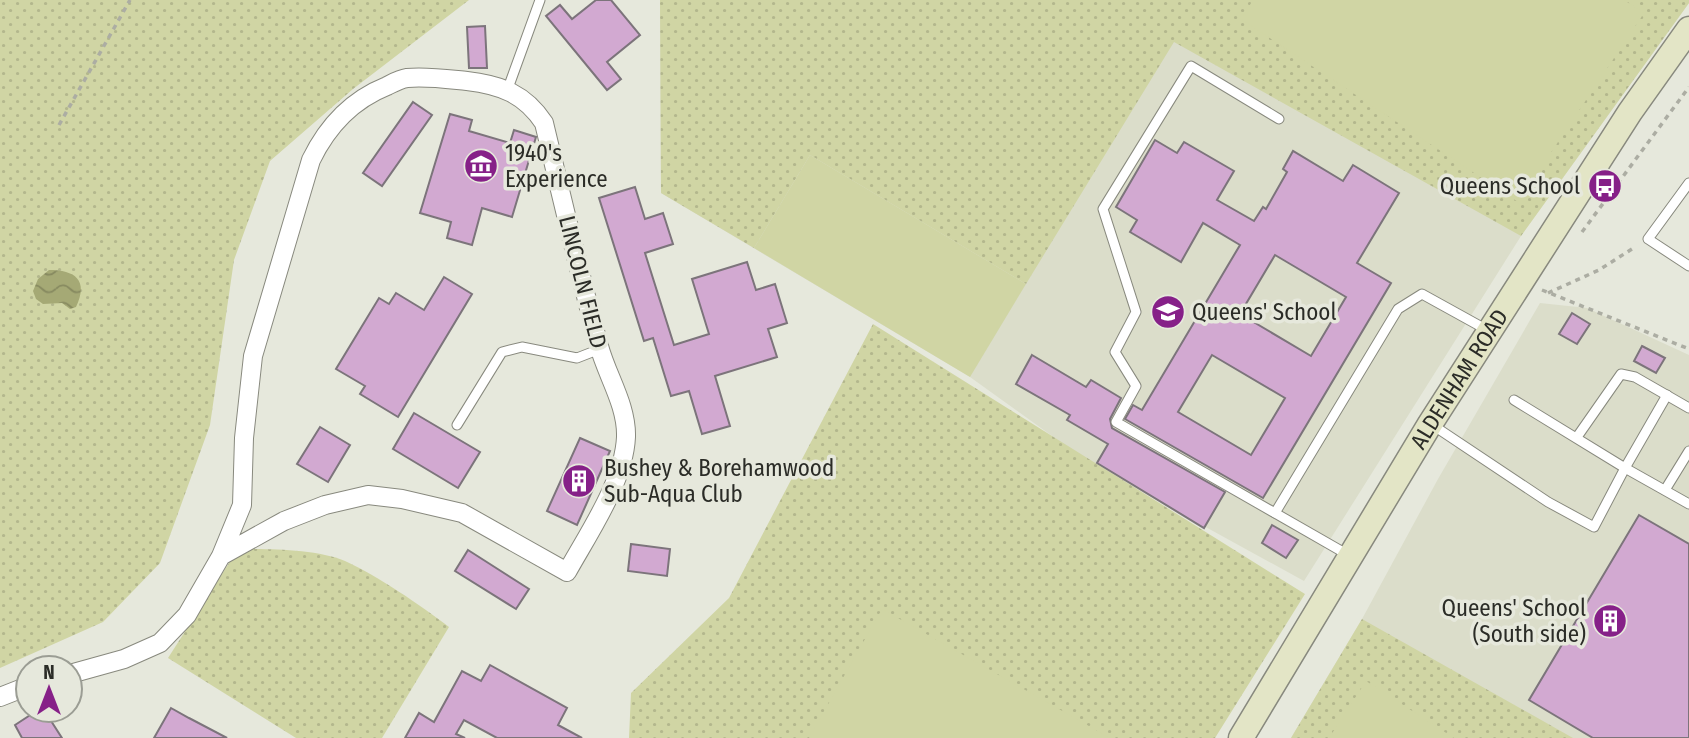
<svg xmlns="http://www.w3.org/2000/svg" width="1689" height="738" font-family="'Fira Sans Condensed',sans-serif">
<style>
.built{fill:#dbddca}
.green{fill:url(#green-dots)}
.pitch{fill:#d0d5a4}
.water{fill:url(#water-waves)}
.building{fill:#d2a9d1;stroke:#7c747b;stroke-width:2;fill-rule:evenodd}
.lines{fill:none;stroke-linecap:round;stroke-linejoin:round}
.lane-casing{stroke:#88897e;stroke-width:11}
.street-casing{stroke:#88897e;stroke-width:20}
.secondary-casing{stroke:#88897e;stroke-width:27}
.path{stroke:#acada3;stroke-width:3.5;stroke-dasharray:5 5;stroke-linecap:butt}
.lane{stroke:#fff;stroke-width:9}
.street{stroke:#fff;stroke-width:18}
.secondary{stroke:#e3e5c6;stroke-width:24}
.labels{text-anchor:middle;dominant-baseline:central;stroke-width:7;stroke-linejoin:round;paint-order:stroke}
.poi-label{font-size:23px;fill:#2b2c27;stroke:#e6e8dc;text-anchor:start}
.street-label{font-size:23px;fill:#2b2c27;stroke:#e6e8dc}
</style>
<defs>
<pattern id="green-dots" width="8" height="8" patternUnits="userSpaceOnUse" patternTransform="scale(1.75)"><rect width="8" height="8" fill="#d0d5a4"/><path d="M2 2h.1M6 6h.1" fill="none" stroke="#b3b78d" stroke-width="1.8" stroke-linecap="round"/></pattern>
<pattern id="water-waves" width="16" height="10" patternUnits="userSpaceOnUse" patternTransform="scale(1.75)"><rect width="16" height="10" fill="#a5a975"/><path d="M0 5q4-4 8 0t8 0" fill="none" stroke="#878a60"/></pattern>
</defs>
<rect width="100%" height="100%" fill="#e6e8dc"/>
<!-- built -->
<g class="built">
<path d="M660 0H1689V3L1521 236 1304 581 1091 464 970 377 661 193Z"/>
<path d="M1540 303 1587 308 1689 355V738H1291L1362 619 1438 479Z"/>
</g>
<!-- green -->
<g class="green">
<path d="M0 0H469L353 89 270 161 234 260 210 425 160 563 103 622 0 668Z"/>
<path d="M660 0H1689V3L1521 236 1174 42 1026 284 810 155 754 248 661 193Z"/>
<path d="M873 324 1305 594 1215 738H629L631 693 729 598Z"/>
<path d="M238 549C268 549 317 549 345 561 378 576 420 605 449 627L382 738H296L168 658Z"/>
<path d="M1362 619 1573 738H1291Z"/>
</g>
<!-- pitch -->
<g class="pitch">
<path d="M1253 0H1624L1644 13 1518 202 1241 19Z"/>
<path d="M810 155 1026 284 970 377 754 248Z"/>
<path d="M882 609 1110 738H809Z"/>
<path d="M1366 681 1454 738H1455H1329Z"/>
</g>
<!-- water -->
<path class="water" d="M49 270C75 270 89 280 76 307L70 309 62 303 43 304 36 299 33 291 38 279Z"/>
<!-- building -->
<g class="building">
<path d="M596 0H611L640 35 607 62 621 79 607 90 546 16 560 5 572 19Z"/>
<path d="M485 26 487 68H469L467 27Z"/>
<path d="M413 102 432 115 382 186 363 173Z"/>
<path d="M450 114 472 120 469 131 510 143 514 130 536 137 512 217 482 208 472 245 447 238 451 222 420 213Z"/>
<path d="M1155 140 1177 153 1184 142 1234 171 1217 200 1254 221 1263 207 1266 209 1287 172 1283 169 1293 151 1343 181 1353 165 1399 193 1357 263 1391 283 1263 498 1125 419 1133 405 1142 410 1240 245 1203 223 1181 262 1130 232 1137 220 1116 207ZM1275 255 1346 297 1311 356 1240 314ZM1212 355 1285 398 1251 455 1178 412Z"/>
<path d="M635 187 645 219 663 213 673 244 645 253 674 345 709 334 692 279 747 262 756 290 775 284 787 323 768 329 777 357 715 376 730 426 702 434 689 391 671 396 653 338 644 341 599 198Z"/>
<path d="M444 277 472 294 398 417 360 394 365 386 336 369 379 298 389 304 396 293 424 310Z"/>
<path d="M1572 313 1590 324 1577 344 1559 334Z"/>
<path d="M1642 346 1665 358 1656 373 1634 361Z"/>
<path d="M1032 355 1086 387 1091 380 1121 398 1110 419 1112 428 1225 492 1204 528 1097 463 1108 444 1067 420 1070 415 1016 384Z"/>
<path d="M414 413 480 452 458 488 393 449Z"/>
<path d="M320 427 350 445 328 482 297 464Z"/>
<path d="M580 438 610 451 577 525 547 511Z"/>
<path d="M1639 515 1689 544V738H1593L1529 700Z"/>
<path d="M1272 525 1298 540 1286 558 1262 543Z"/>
<path d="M631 544 670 549 667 576 628 571Z"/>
<path d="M468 550 529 589 516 609 455 571Z"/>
<path d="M490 665 567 708 558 725 582 738H497L464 720 456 734 465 738H405L419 713 434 722 462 671 481 681Z"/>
<path d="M171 708 189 718 227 738H154Z"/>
<path d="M38 710H44L62 738H22L15 725Z"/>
</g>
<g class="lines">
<!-- lane casing -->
<g class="lane-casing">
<g id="lane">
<path d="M507 91 540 0"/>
<path d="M1279 119 1191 66 1103 209 1136 312 1115 352 1136 386 1116 422 1350 556"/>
<path d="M1689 183 1648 239 1689 266"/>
<path d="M1514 400 1625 468 1667 395"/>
<path d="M1431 424 1548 502 1594 527 1625 468 1689 504"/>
<path d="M457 425 502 352 522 347 577 358 600 349"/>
<path d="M1577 437 1621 374 1635 377 1689 408"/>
<path d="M1665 490 1689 451"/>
<path d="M1275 513 1398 309 1422 294 1489 331"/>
</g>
</g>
<!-- street casing -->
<g class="street-casing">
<g id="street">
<path d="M70 674 124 659 160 643 187 615 221 556 242 505 244 438 253 356 311 160C327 127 352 100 387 86 393 83 400 79 407 78 426 76 447 79 467 81 501 85 525 94 544 123 562 198 579 272 599 346 607 376 627 405 626 437 624 482 588 534 567 572L462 513 402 499 368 495 325 505 284 521 221 556"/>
<path d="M0 697 28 686"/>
</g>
</g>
<!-- secondary casing -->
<g class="secondary-casing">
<g id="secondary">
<path id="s1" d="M1241 738 1430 424 1630 112 1689 29"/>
</g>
</g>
<!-- path -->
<g class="path">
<path d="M59 125 130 0"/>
<path d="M1582 232 1689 87"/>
<path d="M1542 290 1689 349"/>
<path d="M1548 293 1599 270 1635 247"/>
</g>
<!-- lane -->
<use href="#lane" class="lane"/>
<!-- street -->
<use href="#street" class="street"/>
<!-- secondary -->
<use href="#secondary" class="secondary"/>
</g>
<!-- icons -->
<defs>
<g id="museum-disc" transform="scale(1.75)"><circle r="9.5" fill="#862088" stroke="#e6e8dc"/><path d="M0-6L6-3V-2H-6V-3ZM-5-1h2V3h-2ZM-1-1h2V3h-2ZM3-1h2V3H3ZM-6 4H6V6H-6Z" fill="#fff"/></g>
<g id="bus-disc" transform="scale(1.75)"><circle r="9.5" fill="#862088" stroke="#e6e8dc"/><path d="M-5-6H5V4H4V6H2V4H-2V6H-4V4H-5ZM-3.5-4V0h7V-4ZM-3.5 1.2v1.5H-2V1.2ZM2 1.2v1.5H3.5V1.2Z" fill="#fff"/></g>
<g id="school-disc" transform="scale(1.75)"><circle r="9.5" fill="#862088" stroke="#e6e8dc"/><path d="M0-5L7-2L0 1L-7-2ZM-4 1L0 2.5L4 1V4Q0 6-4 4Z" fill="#fff"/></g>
<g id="building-disc" transform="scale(1.75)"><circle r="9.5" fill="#862088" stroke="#e6e8dc"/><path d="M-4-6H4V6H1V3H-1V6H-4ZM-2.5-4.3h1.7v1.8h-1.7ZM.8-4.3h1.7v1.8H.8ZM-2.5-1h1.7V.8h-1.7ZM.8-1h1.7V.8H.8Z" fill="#fff"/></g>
</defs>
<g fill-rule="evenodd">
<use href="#museum-disc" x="481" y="166"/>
<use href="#bus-disc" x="1605" y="186"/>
<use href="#school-disc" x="1168" y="312"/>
<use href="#building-disc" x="579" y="481"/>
<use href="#building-disc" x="1610" y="621"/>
</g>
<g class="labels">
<!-- poi labels -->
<g class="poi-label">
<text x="505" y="153">1940's<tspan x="505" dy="26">Experience</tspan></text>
<text x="1580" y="186" text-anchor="end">Queens School</text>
<text x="1192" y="312">Queens' School</text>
<text x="604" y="468">Bushey &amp; Borehamwood<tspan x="604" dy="26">Sub-Aqua Club</tspan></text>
<text x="1586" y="608" text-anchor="end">Queens' School<tspan x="1586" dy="26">(South side)</tspan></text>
</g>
<!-- street labels -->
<g class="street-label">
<text transform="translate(583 282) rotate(76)">LINCOLN FIELD</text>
<text stroke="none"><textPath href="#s1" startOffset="420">ALDENHAM ROAD</textPath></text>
</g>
</g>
<!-- north arrow -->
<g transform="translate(49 689)"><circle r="33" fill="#e6e8dc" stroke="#9b9d94" stroke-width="2"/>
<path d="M0-5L12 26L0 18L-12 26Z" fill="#862088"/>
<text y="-10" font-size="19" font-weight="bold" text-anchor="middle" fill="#2b2c27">N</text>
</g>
</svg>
